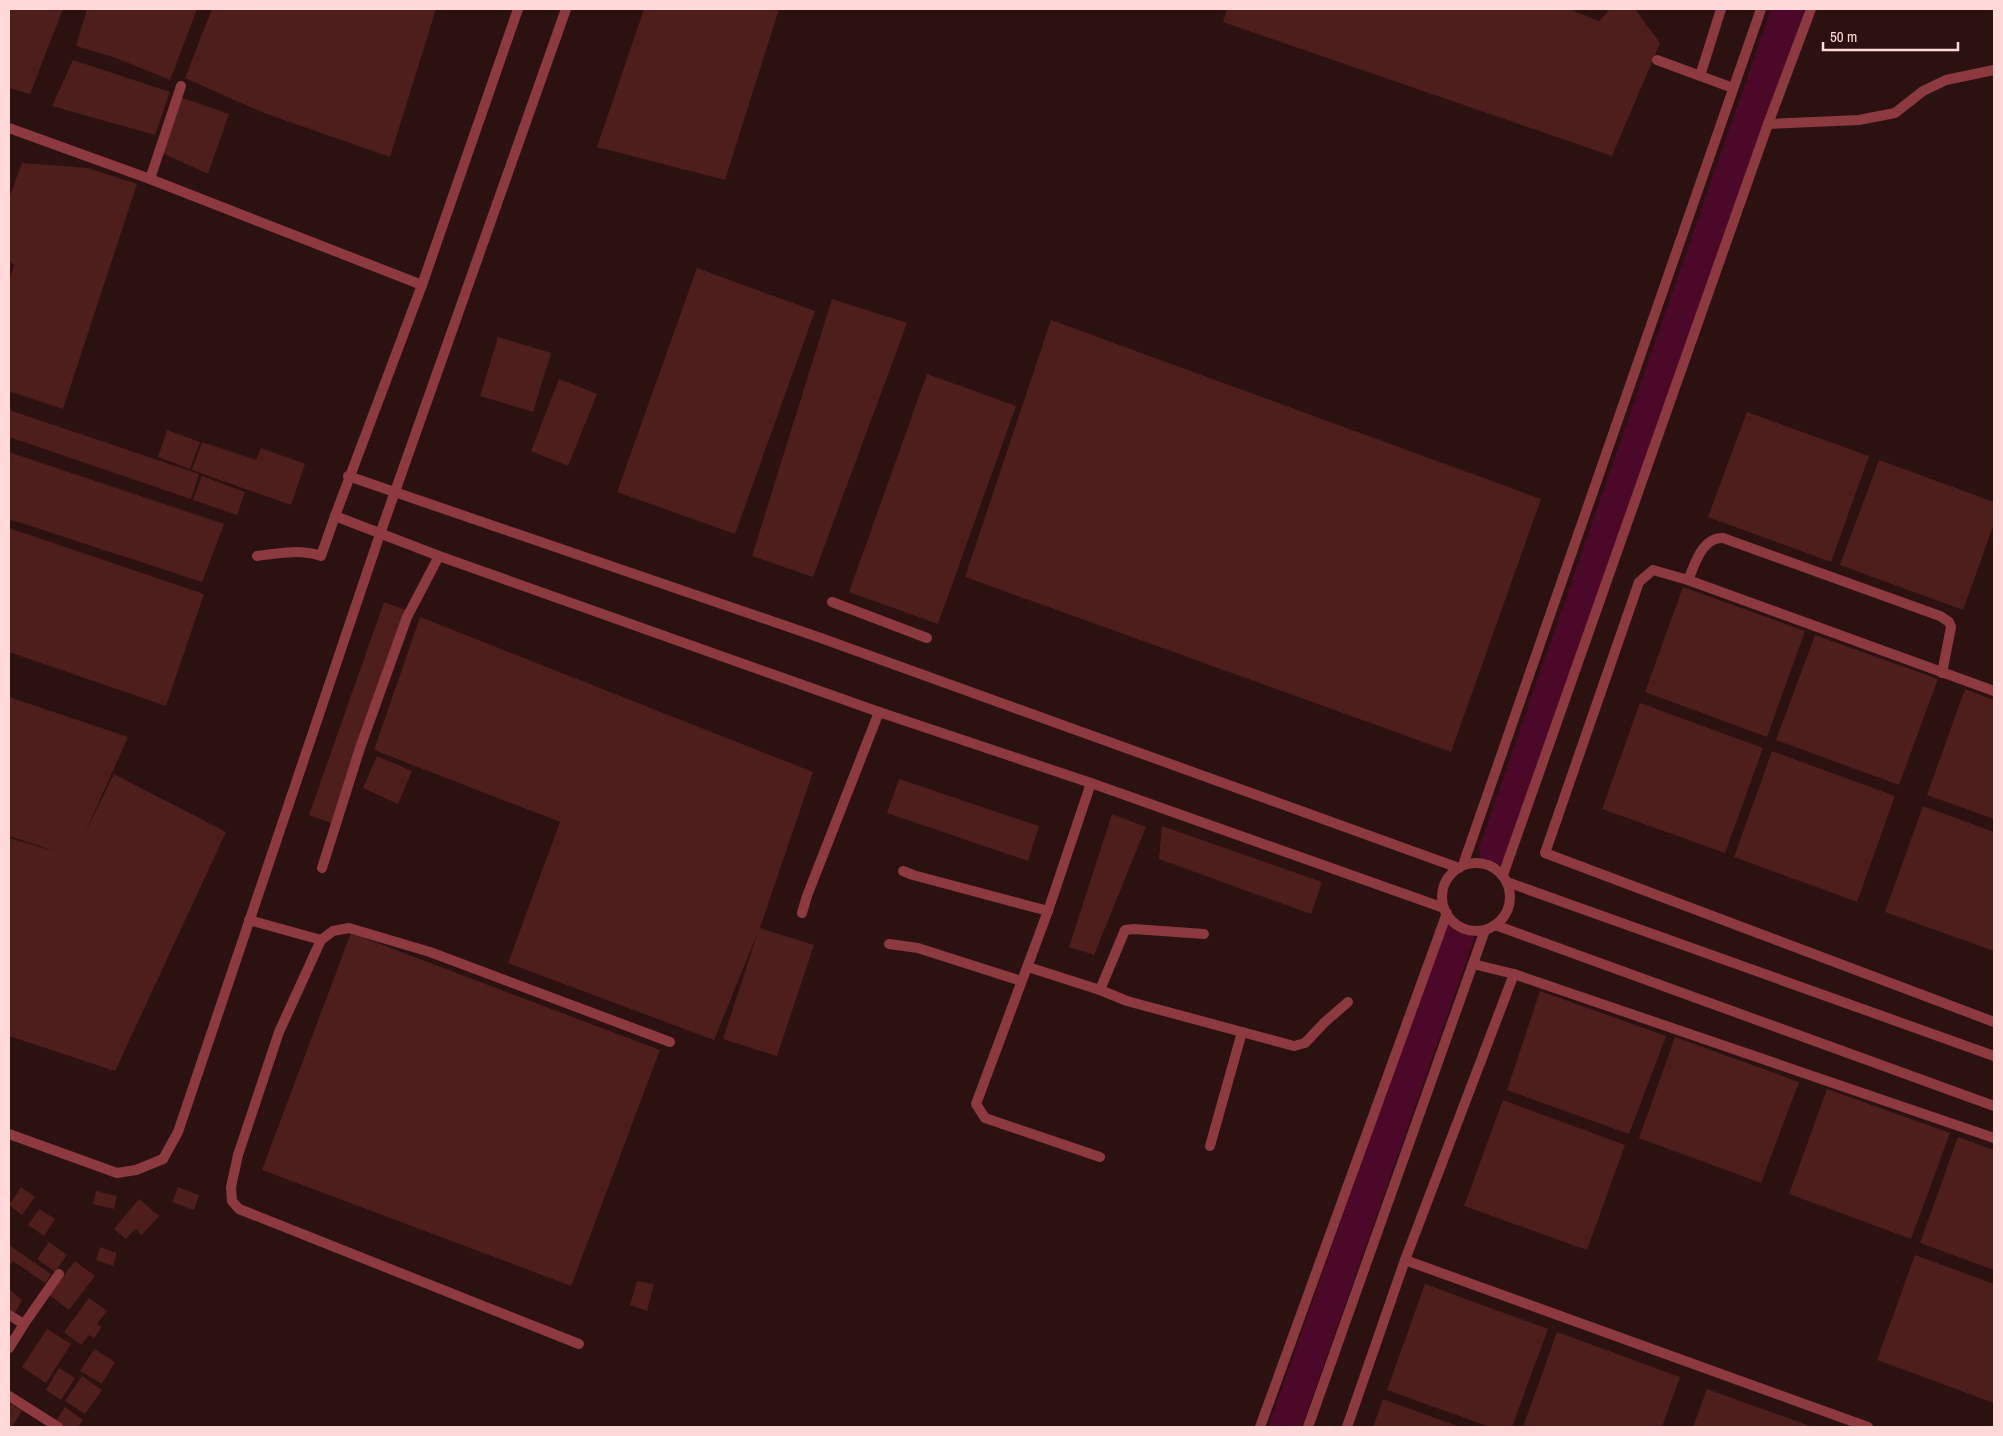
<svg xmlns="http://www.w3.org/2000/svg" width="2003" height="1436" font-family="'Archivo Narrow',sans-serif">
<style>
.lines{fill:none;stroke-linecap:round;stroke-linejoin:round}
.river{stroke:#4b0829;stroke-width:32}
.building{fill:#4d1e1b}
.lane{stroke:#8c3940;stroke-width:10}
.street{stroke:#8c3940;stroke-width:10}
</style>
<rect width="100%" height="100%" fill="#2b1110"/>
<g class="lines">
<!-- river -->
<g class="river">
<path d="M1495 850 1788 9"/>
<path d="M1285 1427 1458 937"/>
</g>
</g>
<!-- building -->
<g class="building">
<path d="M9 9H63L30 94 9 88Z"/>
<path d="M87 9H197L170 80 116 58 76 46Z"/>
<path d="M212 9H436L390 157 264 113 185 78Z"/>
<path d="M644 9H779L725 180 597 147Z"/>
<path d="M1227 9H1569L1599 21 1610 9H1635L1660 43 1612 156 1223 22Z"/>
<path d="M73 60 170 92 155 135 52 106Z"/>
<path d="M180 97 229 114 208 174 162 153Z"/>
<path d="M22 163 88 168 137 184 63 409 9 391V282L14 265 9 260V198Z"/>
<path d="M697 268 815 311 735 534 617 492Z"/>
<path d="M832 299 907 323 813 577 752 556Z"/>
<path d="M1051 320 1541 499 1451 752 965 577Z"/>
<path d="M498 337 551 353 533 412 480 396Z"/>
<path d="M927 374 1016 406 938 624 849 592Z"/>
<path d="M559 379 597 394 568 466 531 451Z"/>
<path d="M9 410 199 474 191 499 9 437Z"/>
<path d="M1747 412 1869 456 1831 562 1708 517Z"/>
<path d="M167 430 200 442 190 469 158 457Z"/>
<path d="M202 442 256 460 261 448 305 464 291 505 192 470Z"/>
<path d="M9 452 224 524 202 582 9 519Z"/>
<path d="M1879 460 1994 502V524L1963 610 1840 565Z"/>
<path d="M202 476 245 492 237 515 193 500Z"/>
<path d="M9 528 204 594 166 706 9 652Z"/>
<path d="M1683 587 1805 631 1767 737 1645 692Z"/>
<path d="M384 602 406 610 331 823 309 815Z"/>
<path d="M420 617 813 772 760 928 814 945 777 1056 723 1039 758 932 714 1040 508 963 560 822 374 750Z"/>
<path d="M1815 635 1938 679 1899 785 1776 740Z"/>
<path d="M1965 689 1994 700V819L1927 795Z"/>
<path d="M9 697 128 737 84 835 114 774 226 832 115 1071 9 1036V838L58 852 9 836Z"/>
<path d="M1640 703 1763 748 1725 853 1602 809Z"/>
<path d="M1772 751 1895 796 1857 902 1734 857Z"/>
<path d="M377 756 412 771 398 804 363 788Z"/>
<path d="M899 779 1039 826 1028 861 887 813Z"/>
<path d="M1923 806 1994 832V951L1885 912Z"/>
<path d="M1112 814 1146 827 1094 955 1069 947Z"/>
<path d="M1162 826 1322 882 1311 914 1159 859Z"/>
<path d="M351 933 660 1050 571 1286 262 1170Z"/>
<path d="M1540 991 1666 1036 1629 1134 1507 1090Z"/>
<path d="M1675 1037 1799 1082 1761 1183 1639 1138Z"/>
<path d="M1827 1089 1950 1133 1911 1239 1789 1194Z"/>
<path d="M1503 1100 1625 1145 1587 1250 1464 1206Z"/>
<path d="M1958 1137 1994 1150V1270L1920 1243Z"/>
<path d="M21 1187 35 1197 22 1215 9 1205Z"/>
<path d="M178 1187 199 1195 194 1210 172 1202Z"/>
<path d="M96 1191 117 1196 114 1209 93 1204Z"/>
<path d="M139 1199 159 1216 142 1235 135 1229 126 1239 114 1229Z"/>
<path d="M39 1209 55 1219 44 1236 28 1225Z"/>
<path d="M49 1242 67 1255 55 1272 37 1259Z"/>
<path d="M9 1245 51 1274 45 1283 13 1261 9 1267Z"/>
<path d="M100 1247 117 1253 113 1266 96 1260Z"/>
<path d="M1915 1255 1994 1284V1403L1877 1360Z"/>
<path d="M75 1261 95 1276 69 1310 49 1295Z"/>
<path d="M637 1281 654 1284 647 1311 630 1305Z"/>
<path d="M1425 1284 1548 1329 1512 1427H1490L1387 1390Z"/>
<path d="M9 1289 22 1300 15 1313 9 1310Z"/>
<path d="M89 1298 107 1311 97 1324 102 1327 94 1338 89 1335 81 1345 64 1332Z"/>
<path d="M47 1329 71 1344 46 1383 22 1367Z"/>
<path d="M1557 1332 1680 1377 1662 1427H1523Z"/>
<path d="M94 1349 115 1362 102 1384 80 1371Z"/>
<path d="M59 1368 75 1378 61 1400 46 1390Z"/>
<path d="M82 1376 102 1390 85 1414 65 1401Z"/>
<path d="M1707 1389 1813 1427H1693Z"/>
<path d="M1383 1399 1460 1427H1373Z"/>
<path d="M9 1403 22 1411 12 1427H9Z"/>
<path d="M65 1407 83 1420 78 1427H63L55 1422Z"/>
</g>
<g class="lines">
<!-- lane -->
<g class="lane">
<path d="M1657 60 1733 88"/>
<path d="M1700 76 1721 9"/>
<path d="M1768 124 1859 120 1895 113 1923 91 1946 80 1994 70"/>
<path d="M9 128 150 179 422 285"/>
<path d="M150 179 181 86"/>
<path d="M257 556C279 553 300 549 321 556L335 516"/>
<path d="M1688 580C1695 564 1702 537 1723 538L1940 616 1949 622 1951 627 1942 673"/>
<path d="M832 602 927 638"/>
<path d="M1994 691 1688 580 1653 570 1639 582 1545 853 1994 1022"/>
<path d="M1091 783 1048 911 976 1104 985 1118 1100 1157"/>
<path d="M1463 865 1761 9"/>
<path d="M322 868 360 748 407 617 439 556"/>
<path d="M903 871 913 875 1048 911"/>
<path d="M1503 875 1768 124 1811 9"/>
<path d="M802 913 807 896 879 712"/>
<path d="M249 920 321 940 279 1032 238 1155 231 1187 232 1201 239 1209 579 1344"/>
<path d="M321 940 333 931 349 928 430 952 670 1042"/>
<path d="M889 944 918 948 1021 981"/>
<path d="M1028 967 1100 990 1127 1001 1294 1046 1305 1043 1325 1022 1348 1002"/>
<path d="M1514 974 1994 1138"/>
<path d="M1100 990 1125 930 1134 929 1204 934"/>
<path d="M9 1134 117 1173 136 1170 163 1159"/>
<path d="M1210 1146 1242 1032"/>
<path d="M1405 1260 1868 1427"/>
<path d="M1347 1427 1405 1260 1514 974 1473 964"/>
</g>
<!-- street -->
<g class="street">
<path d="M518 9 422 285 335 516 439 556 879 712 1091 783 1444 908"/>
<path d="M348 476 818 637 1459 868"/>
<circle cx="1476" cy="897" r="34"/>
<path d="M1507 882 1994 1056"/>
<path d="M1495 925 1994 1106"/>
<path d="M163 1159 178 1132 380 534 566 9"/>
<path d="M9 1315 24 1324"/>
<path d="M9 1348 24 1324 59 1274"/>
<path d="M9 1396 58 1427"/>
<path d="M1260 1427 1447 913"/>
<path d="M1308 1427 1485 930"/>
</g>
</g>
<!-- border -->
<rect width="2003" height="1436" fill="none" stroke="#ffd9da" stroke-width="20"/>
<!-- scale -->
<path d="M1823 42v8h135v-8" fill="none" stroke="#ffd9da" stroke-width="2.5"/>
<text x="1830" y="42" font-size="15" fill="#ffd9da" stroke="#2b1110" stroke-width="4" paint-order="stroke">50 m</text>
</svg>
